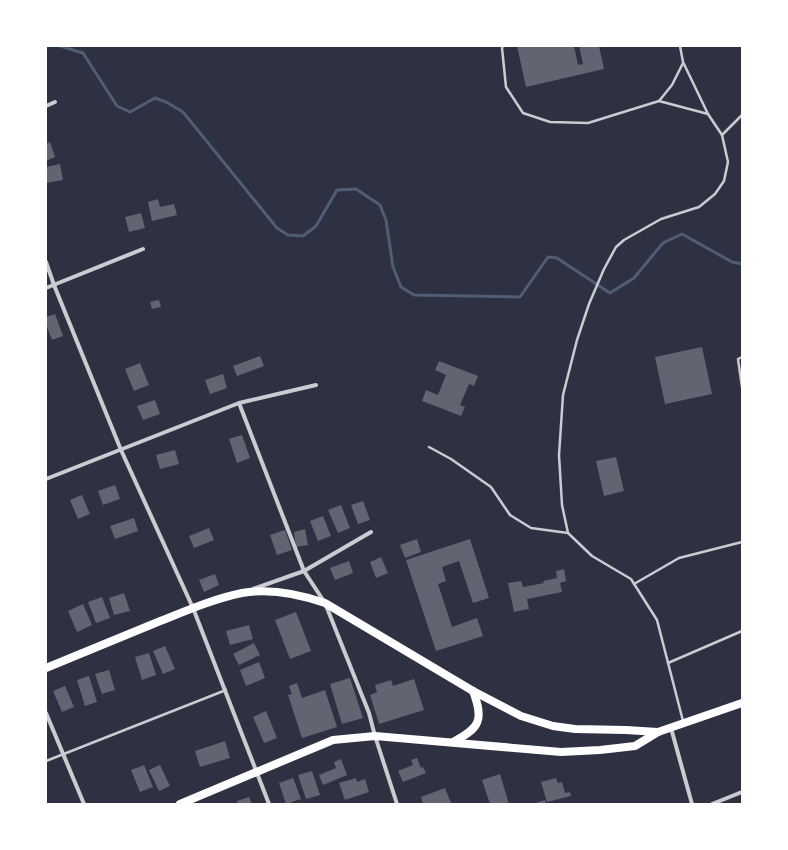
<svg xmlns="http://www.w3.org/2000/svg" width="788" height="850" font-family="'Space Grotesk',sans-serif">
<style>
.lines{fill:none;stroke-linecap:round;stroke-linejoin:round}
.stream{stroke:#4f5d75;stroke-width:3}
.building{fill:#626471}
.service{stroke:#caccd0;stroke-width:2.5}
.minor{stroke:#caccd0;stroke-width:4}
.secondary{stroke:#fff;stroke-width:8}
</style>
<rect width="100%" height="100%" fill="#2d3142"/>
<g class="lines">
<!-- stream -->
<path class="stream" d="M60 46 83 53 117 106 130 112 155 98 166 102 183 112 277 228 288 235 303 236 316 226 337 190 356 189 380 205 386 220 393 267 401 287 414 295 520 297 548 257 557 258 610 293 634 278 663 243 682 234 732 262 742 264"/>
</g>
<!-- building -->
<g class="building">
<path d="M517 46H574L578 65 583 64 579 46H599L604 69 526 87Z"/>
<path d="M50 142 55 157 46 161V144Z"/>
<path d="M60 164 63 180 46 183V167Z"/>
<path d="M158 199 160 207 174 204 177 215 152 221 148 202Z"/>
<path d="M141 213 145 228 129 232 125 217Z"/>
<path d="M159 300 161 307 152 309 150 302Z"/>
<path d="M55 314 63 336 52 340 46 324V317Z"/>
<path d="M702 347 712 394 665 404 655 357Z"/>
<path d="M260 356 264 366 237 376 233 366Z"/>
<path d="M439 361 478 376 474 386 469 384 460 405 465 407 461 416 422 401 426 390 438 395 446 375 435 370Z"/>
<path d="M140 363 149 385 134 391 125 369Z"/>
<path d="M223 374 227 388 210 394 205 380Z"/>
<path d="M155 400 160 414 143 420 137 406Z"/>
<path d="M242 435 250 458 237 463 229 439Z"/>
<path d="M175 450 179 464 160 469 156 455Z"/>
<path d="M616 457 624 491 604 496 596 461Z"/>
<path d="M115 485 120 499 103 505 98 491Z"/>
<path d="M82 495 90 514 78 519 70 500Z"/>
<path d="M363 501 370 520 358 524 351 505Z"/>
<path d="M341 505 350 528 338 533 328 510Z"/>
<path d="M323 516 331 536 318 541 310 521Z"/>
<path d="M134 518 138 531 115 539 110 526Z"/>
<path d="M209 528 214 540 194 548 189 536Z"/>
<path d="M305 529 308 545 296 547 294 532Z"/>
<path d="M285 530 292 550 277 555 270 535Z"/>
<path d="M417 539 421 552 405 558 400 545Z"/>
<path d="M470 539 489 598 473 603 459 561 442 567 446 581 438 584 452 627 477 618 483 636 436 651 406 560Z"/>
<path d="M381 557 388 573 376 578 370 562Z"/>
<path d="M349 561 353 573 335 580 330 568Z"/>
<path d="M564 569 566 581 560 583 562 592 527 599 529 609 514 612 508 583 521 581 523 587 544 583 543 581 557 578 556 571Z"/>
<path d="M215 574 219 585 204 592 199 580Z"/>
<path d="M124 593 130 611 114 615 109 598Z"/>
<path d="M102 597 110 618 96 623 88 602Z"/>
<path d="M83 604 92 625 77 632 68 611Z"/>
<path d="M296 612 311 651 290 659 275 620Z"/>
<path d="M249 625 253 639 230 645 226 631Z"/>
<path d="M254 643 260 655 239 665 233 654Z"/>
<path d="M165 646 175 669 163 674 153 651Z"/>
<path d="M149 653 156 675 142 680 135 657Z"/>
<path d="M259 662 265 678 246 686 240 670Z"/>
<path d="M109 670 115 690 102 694 95 674Z"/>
<path d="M89 676 97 702 85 706 77 680Z"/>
<path d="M350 678 363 718 342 724 330 684Z"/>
<path d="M414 679 424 710 379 724 370 695 377 692 375 685 391 680 393 686Z"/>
<path d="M297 683 302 698 325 690 337 727 302 738 288 695 292 694 289 686Z"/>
<path d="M65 686 74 707 62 712 53 691Z"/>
<path d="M266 711 277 738 264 743 253 717Z"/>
<path d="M225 741 230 758 200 767 195 751Z"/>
<path d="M417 758 421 768 423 767 426 773 403 782 398 771 413 765 411 760Z"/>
<path d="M341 759 347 775 323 785 319 775 336 768 334 762Z"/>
<path d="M144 765 153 787 140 792 131 770Z"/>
<path d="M160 765 170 786 159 791 149 770Z"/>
<path d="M312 771 320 795 306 799 298 775Z"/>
<path d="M500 774 509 804H490L482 780Z"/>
<path d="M293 778 301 799 286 804 279 783Z"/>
<path d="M356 778 357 782 365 779 369 792 345 800 339 783Z"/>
<path d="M556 778 558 783 562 782 565 793 570 792 571 796 547 802 541 782Z"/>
<path d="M445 788 451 803 447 804H423L421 797Z"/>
<path d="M249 797 252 804H238L237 801Z"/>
<path d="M545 800 546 804H532Z"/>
</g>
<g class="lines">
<!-- service -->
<g class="service">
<path d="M503 46 502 48 506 87 523 113 550 122 588 123 659 101 672 85 683 63"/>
<path d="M680 46 683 62 708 114 722 135 728 162 724 181 715 194 699 207 661 219 624 240 616 247 604 269 589 304 577 340 563 395 559 455 562 505 568 533 592 556 631 579 657 620 683 721"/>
<path d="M659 101 708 114"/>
<path d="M722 135 742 115"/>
<path d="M742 357 738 359 742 387"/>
<path d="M429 447 451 459 491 487 510 515 531 528 568 533"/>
<path d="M634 584 679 558 742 542"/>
<path d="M668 663 742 631"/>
<path d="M46 761 226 690"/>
</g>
<!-- minor -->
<g class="minor">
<path d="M46 106 55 102"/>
<path d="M46 262 54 285 121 450 193 608 269 804"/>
<path d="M46 288 143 249"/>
<path d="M239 403 304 571 325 603 369 713 375 736 397 804"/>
<path d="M46 479 239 403 316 385"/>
<path d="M253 589 304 571 371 532"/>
<path d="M46 713 84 804"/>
<path d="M671 728 692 804"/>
<path d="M712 804 742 792"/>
</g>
<!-- secondary -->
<g class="secondary">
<path d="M46 668C82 653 117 639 153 624 181 613 212 599 242 593 270 588 299 594 325 603L473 691 521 716 553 726 575 729 626 730 658 732"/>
<path d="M453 742C480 728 484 720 473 691"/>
<path d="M180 804 333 740 375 736 561 752 600 750 635 746 658 732 742 703"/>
</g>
</g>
<!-- border -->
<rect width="788" height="850" fill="none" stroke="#ffffff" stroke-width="94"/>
</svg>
